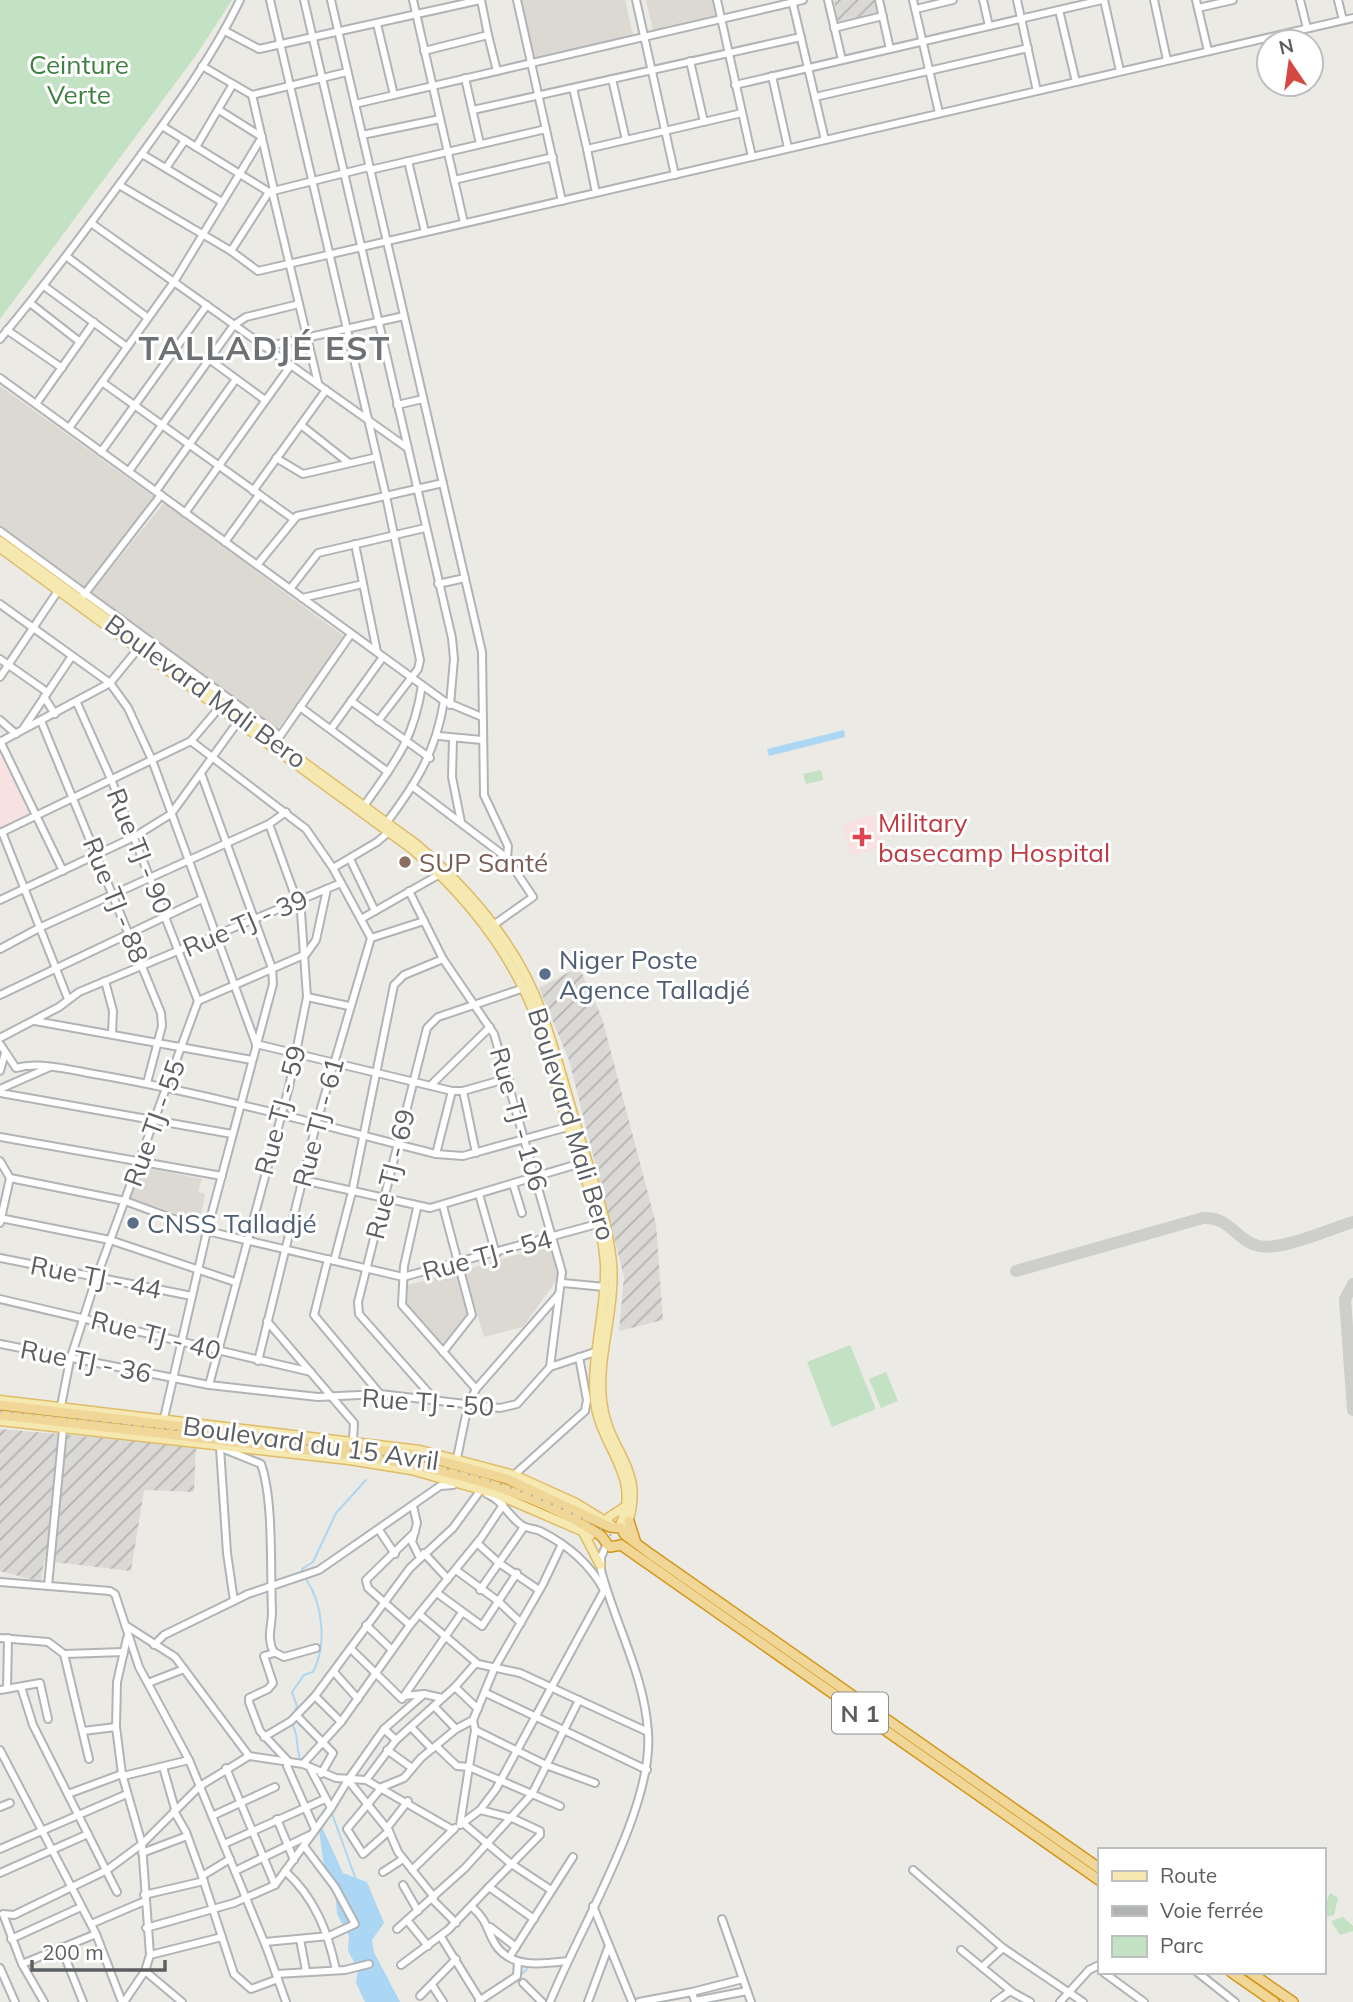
<svg xmlns="http://www.w3.org/2000/svg" width="1353" height="2002" font-family="Mulish,sans-serif">
<style>
.industrial{fill:url(#industrial-furrows)}
.education{fill:#dcd9d2}
.medical{fill:#f8e2e1}
.green{fill:#c3e1c3}
.water{fill:#abd7f5}
.lines{fill:none;stroke-linecap:round;stroke-linejoin:round}
.stream{stroke:#abd7f5;stroke-width:2}
.taxiway{stroke:#cececb;stroke-width:12}
.minor-casing{stroke:#b1b4b7;stroke-width:10}
.major-casing{stroke:#e0bc68;stroke-width:11}
.highway-casing{stroke:#d5961a;stroke-width:12}
.minor{stroke:#fff;stroke-width:6}
.major{stroke:#f5e8b0;stroke-width:8}
.highway{stroke:#f0d797;stroke-width:9}
.rail{stroke:#b1b2b2;stroke-width:2;stroke-dasharray:2 9;stroke-linecap:butt}
.health-dot{fill:#e0444e;stroke:#fff;stroke-width:2.5}
.education-dot{fill:#8d6e63;stroke:#fff;stroke-width:2.5}
.service-dot{fill:#5c6f8a;stroke:#fff;stroke-width:2.5}
.labels{text-anchor:middle;dominant-baseline:central;stroke-width:6;stroke-linejoin:round;paint-order:stroke}
.shield{fill:#fff;stroke:#8d8f91;stroke-width:2}
.shield-label{font-size:24px;font-weight:bold;fill:#5c5f62}
.park-label{font-size:26px;fill:#3e7e40;stroke:#fff}
.street-label{font-size:26px;fill:#5c5f62;stroke:#fff}
.health-label{font-size:26px;fill:#be3a42;stroke:#fff;text-anchor:start}
.education-label{font-size:26px;fill:#785e54;stroke:#fff;text-anchor:start}
.service-label{font-size:26px;fill:#4e5e75;stroke:#fff;text-anchor:start}
.district-label{font-size:33px;font-weight:bold;letter-spacing:2px;fill:#6d7174;stroke:#fff}
</style>
<defs>
<pattern id="industrial-furrows" width="10" height="10" patternUnits="userSpaceOnUse" patternTransform="scale(1.75)"><rect width="10" height="10" fill="#dbd9d6"/><path d="M-1 1l2-2M0 10L10 0M9 11l2-2" fill="none" stroke="#b5b3b1"/></pattern>
</defs>
<rect width="100%" height="100%" fill="#eceae4"/>
<!-- industrial -->
<g class="industrial">
<path d="M834 0H875L879 14 838 24Z"/>
<path d="M579 967 602 1018 656 1224 663 1320 619 1331 624 1277 569 1060 539 988Z"/>
<path d="M0 1429 196 1446 194 1492 144 1490 131 1571 44 1561 41 1582 0 1571Z"/>
</g>
<!-- education -->
<g class="education">
<path d="M520 0H625L633 35 533 57Z"/>
<path d="M646 0H713L716 15 653 30Z"/>
<path d="M0 386 154 497 84 591 0 527Z"/>
<path d="M164 503 345 637 278 729 91 593Z"/>
<path d="M142 1167 202 1179 198 1192 205 1194 200 1221 130 1198Z"/>
<path d="M551 1245 560 1275 523 1327 484 1337 464 1270Z"/>
<path d="M456 1272 469 1317 442 1348 404 1307 408 1285Z"/>
</g>
<!-- medical -->
<g class="medical">
<path d="M0 747 34 813 0 830Z"/>
<path d="M875 814 883 847 856 855 850 853 842 824Z"/>
</g>
<!-- green -->
<g class="green">
<path d="M0 0H232L197 54 0 319Z"/>
<path d="M821 770 823 780 806 784 803 774Z"/>
<path d="M850 1345 876 1409 832 1427 807 1362Z"/>
<path d="M886 1372 898 1401 881 1408 869 1379Z"/>
<path d="M1330 1893 1338 1898 1334 1915 1326 1917 1325 1904Z"/>
<path d="M1343 1917 1353 1926V1931L1340 1935 1331 1921Z"/>
</g>
<!-- water -->
<g class="water">
<path d="M844 730 845 737 769 756 767 749Z"/>
<path d="M317 1816 343 1873 367 1882 384 1923 372 1940 374 1952 400 2002H365L356 1983 358 1969 348 1951 349 1936 337 1914 335 1889 324 1866Z"/>
</g>
<g class="lines">
<!-- stream -->
<g class="stream">
<path d="M303 1574 302 1569 313 1562 336 1513 366 1480"/>
<path d="M294 1715 297 1706 292 1692 304 1675 313 1672C327 1645 323 1604 306 1579"/>
<path d="M292 1724C300 1737 295 1749 301 1761"/>
<path d="M304 1766 311 1776"/>
<path d="M331 1811 355 1877"/>
<path d="M518 1978 527 1969"/>
</g>
<!-- taxiway -->
<g class="taxiway">
<path d="M1016 1271 1203 1218C1230 1216 1236 1241 1259 1246 1281 1251 1330 1229 1353 1222"/>
<path d="M1353 1284 1345 1299 1353 1410"/>
</g>
<!-- minor casing -->
<g class="minor-casing">
<g id="minor">
<path d="M270 0 386 496 420 660 418 669 378 721"/>
<path d="M304 0 452 638 454 659 450 705"/>
<path d="M331 0 482 652 484 795 508 846 507 858"/>
<path d="M413 0 464 223"/>
<path d="M481 0 488 35"/>
<path d="M517 0 562 201"/>
<path d="M636 0 675 175"/>
<path d="M717 0 752 157"/>
<path d="M792 0 825 140"/>
<path d="M828 0 842 60"/>
<path d="M879 0 890 49"/>
<path d="M913 0 939 113"/>
<path d="M983 0 989 26"/>
<path d="M1017 0 1037 91"/>
<path d="M1104 0 1120 71"/>
<path d="M1154 0 1167 60"/>
<path d="M1196 0 1208 51"/>
<path d="M1300 0 1307 28"/>
<path d="M1338 0 1343 20"/>
<path d="M1198 8 1233 0"/>
<path d="M916 9 953 0"/>
<path d="M1059 10 1076 82"/>
<path d="M377 24 394 95"/>
<path d="M834 28 883 16"/>
<path d="M225 31 259 49 480 0"/>
<path d="M424 51 488 35 497 71"/>
<path d="M690 61 704 122"/>
<path d="M202 66 252 95 347 72"/>
<path d="M772 76 788 148"/>
<path d="M465 78 480 144"/>
<path d="M612 79 626 140"/>
<path d="M735 85 1102 0"/>
<path d="M573 88 587 149 742 113"/>
<path d="M252 95 274 190"/>
<path d="M815 97 1028 48"/>
<path d="M355 104 803 0"/>
<path d="M219 110 262 137"/>
<path d="M473 110 801 37"/>
<path d="M162 126 269 192"/>
<path d="M362 135 440 119"/>
<path d="M196 147 233 84"/>
<path d="M587 149 596 193"/>
<path d="M142 154 222 202"/>
<path d="M408 161 425 232"/>
<path d="M166 168 185 140"/>
<path d="M370 170 546 129"/>
<path d="M454 180 553 157"/>
<path d="M119 185 231 251 258 271 1353 18"/>
<path d="M272 191 318 383"/>
<path d="M91 223 406 447"/>
<path d="M231 251 269 192 369 167"/>
<path d="M66 256 148 318"/>
<path d="M44 286 127 347"/>
<path d="M30 303 80 342"/>
<path d="M7 330 62 368"/>
<path d="M0 339C46 284 88 227 130 170 170 115 211 60 240 0"/>
<path d="M265 347 404 316"/>
<path d="M209 359 265 400"/>
<path d="M0 378 444 701 482 717"/>
<path d="M102 382 292 518"/>
<path d="M36 404 94 322"/>
<path d="M397 405 423 399"/>
<path d="M301 425 349 463"/>
<path d="M69 428 174 282 262 137"/>
<path d="M101 452 207 305"/>
<path d="M276 458 303 474 377 457"/>
<path d="M129 471 234 325 246 317 299 304"/>
<path d="M156 491 236 379"/>
<path d="M253 491 326 390"/>
<path d="M185 513 291 365"/>
<path d="M0 531 280 736 351 634"/>
<path d="M225 542 259 495"/>
<path d="M355 544 377 652"/>
<path d="M257 565 297 516 443 483"/>
<path d="M438 584 465 578"/>
<path d="M290 589 318 553 425 528"/>
<path d="M83 596 161 495"/>
<path d="M302 598 363 584"/>
<path d="M0 604 110 683 128 708 152 760 256 1044"/>
<path d="M0 659 47 692"/>
<path d="M0 677 60 588"/>
<path d="M44 697 55 714"/>
<path d="M351 701 430 758"/>
<path d="M77 703 111 779 198 1001"/>
<path d="M300 707 388 772"/>
<path d="M0 720 16 734"/>
<path d="M41 721 161 1013 162 1026 147 1083"/>
<path d="M23 729 72 656"/>
<path d="M331 729 383 657"/>
<path d="M439 736 482 740"/>
<path d="M453 738 452 777 461 822"/>
<path d="M0 741 63 871"/>
<path d="M191 741 306 829 333 868 371 938"/>
<path d="M0 742 110 683 137 650"/>
<path d="M412 786 507 858 533 897 492 926"/>
<path d="M364 806C395 762 414 740 422 685"/>
<path d="M387 822C417 782 436 751 444 701"/>
<path d="M2 832 68 999"/>
<path d="M0 833 191 741 219 708"/>
<path d="M350 859 375 911"/>
<path d="M333 868 377 842 390 831"/>
<path d="M0 900 134 837 171 814 240 719"/>
<path d="M361 919 440 874"/>
<path d="M0 949 41 927 269 824 286 812"/>
<path d="M105 981 113 1011 112 1034"/>
<path d="M0 995 202 899"/>
<path d="M307 997 349 1006"/>
<path d="M198 1001 306 954 316 940 327 889"/>
<path d="M35 1021 252 1060"/>
<path d="M0 1038 59 1007 79 992 341 883"/>
<path d="M0 1044 16 1068C42 1061 74 1071 100 1075 213 1095 325 1126 436 1154L463 1156 571 1126"/>
<path d="M256 1044 452 1091H463L509 1078"/>
<path d="M0 1071 5 1053"/>
<path d="M431 1085 490 1027"/>
<path d="M0 1089 50 1067"/>
<path d="M463 1091 476 1153"/>
<path d="M0 1093 232 1134"/>
<path d="M0 1137 222 1176"/>
<path d="M436 1154 452 1091"/>
<path d="M0 1161 10 1178 0 1223"/>
<path d="M10 1178 125 1201 207 1231 403 1277 597 1224"/>
<path d="M303 1180 430 1208 581 1163"/>
<path d="M513 1184 522 1213"/>
<path d="M479 1194 496 1254"/>
<path d="M443 1206 472 1315 443 1352"/>
<path d="M417 1208 404 1266 402 1305 476 1389"/>
<path d="M0 1218 110 1240 235 1282"/>
<path d="M0 1258 192 1296"/>
<path d="M328 1259 314 1315 380 1394"/>
<path d="M334 1261 352 1192 394 985 404 975 443 959"/>
<path d="M563 1283 605 1287"/>
<path d="M0 1299 311 1372"/>
<path d="M267 1321 354 1423 353 1440"/>
<path d="M0 1344 209 1385 318 1397 380 1394 500 1408 517 1404 550 1367 562 1272 494 1034 443 959 409 891"/>
<path d="M258 1361 316 1125 371 938 424 921"/>
<path d="M550 1367 598 1351"/>
<path d="M209 1385 289 1087 307 997 301 912 269 824"/>
<path d="M434 1399 359 1314 358 1302 427 1028 438 1017 524 988"/>
<path d="M61 1406 70 1360 97 1276 198 1001"/>
<path d="M164 1418 207 1231 273 984 272 968 202 776"/>
<path d="M220 1448 227 1553 234 1601"/>
<path d="M224 1449 261 1464C274 1501 270 1570 272 1611 272 1628 266 1637 274 1653L264 1656 273 1683 268 1689 249 1698V1702L260 1731 288 1761 287 1766 315 1829"/>
<path d="M457 1458 468 1405 476 1389 559 1294"/>
<path d="M514 1475 585 1411 587 1400 579 1357"/>
<path d="M487 1494C502 1500 508 1515 520 1524 526 1529 533 1528 540 1531 566 1544 590 1564 604 1590"/>
<path d="M413 1506 417 1523 412 1542 419 1556"/>
<path d="M379 1530 395 1554"/>
<path d="M477 1543 499 1563 539 1590"/>
<path d="M424 1553 448 1579"/>
<path d="M456 1570 498 1601 521 1623"/>
<path d="M0 1582 110 1591 115 1594 139 1667 189 1760 267 1949 286 2002"/>
<path d="M48 1586 63 1429"/>
<path d="M480 1590 524 1527"/>
<path d="M437 1593 482 1626 517 1573"/>
<path d="M419 1614 478 1664 520 1673 648 1732"/>
<path d="M125 1625 175 1657 249 1756"/>
<path d="M366 1625 392 1650"/>
<path d="M410 1625 368 1588 366 1580 415 1532"/>
<path d="M0 1638 48 1642 64 1654 89 1759"/>
<path d="M154 1645 164 1635 248 1594 319 1570 440 1486 453 1485"/>
<path d="M351 1649 402 1699 404 1696 424 1694 442 1698"/>
<path d="M274 1652 284 1657 316 1648"/>
<path d="M64 1654 124 1652"/>
<path d="M334 1672 358 1699"/>
<path d="M148 1683 184 1669"/>
<path d="M21 1687 33 1725 117 1892"/>
<path d="M455 1687 478 1709"/>
<path d="M7 1689 8 1638"/>
<path d="M0 1690 40 1683 48 1719"/>
<path d="M486 1693 647 1770"/>
<path d="M315 1696 341 1722"/>
<path d="M404 1696 461 1614"/>
<path d="M434 1706 456 1729"/>
<path d="M297 1716 333 1753 321 1774"/>
<path d="M473 1720 475 1730 469 1767 560 1806"/>
<path d="M411 1727 432 1749"/>
<path d="M384 1729 424 1694"/>
<path d="M475 1730 546 1765 595 1783"/>
<path d="M83 1731 116 1727"/>
<path d="M264 1737 291 1721 315 1696 410 1568 453 1528 480 1491"/>
<path d="M396 1740 384 1729 348 1780 389 1831 398 1852 434 1897"/>
<path d="M436 1746 457 1766 469 1767 460 1825 480 1810 496 1789 605 1589"/>
<path d="M0 1750 96 1934 122 2002"/>
<path d="M387 1750 412 1768"/>
<path d="M303 1764 341 1722 410 1625 481 1538 503 1505"/>
<path d="M163 1767 175 1809"/>
<path d="M226 1768 275 1885"/>
<path d="M123 1776 189 1760"/>
<path d="M366 1780 396 1740 455 1687 476 1663"/>
<path d="M68 1794 122 1774"/>
<path d="M0 1807 10 1803"/>
<path d="M331 1808 348 1780"/>
<path d="M480 1810 512 1818 540 1831V1835L489 1887 534 1919"/>
<path d="M174 1811 186 1832 202 1876 234 1974 251 1989 278 1979"/>
<path d="M212 1816 275 1787"/>
<path d="M277 1819 294 1860"/>
<path d="M463 1823 510 1863 551 1890"/>
<path d="M387 1828 408 1801"/>
<path d="M389 1831 363 1854 347 1829 382 1787 404 1778 421 1758 456 1729 473 1720 494 1669 543 1584 562 1544"/>
<path d="M224 1844 325 1799"/>
<path d="M0 1849 127 1794"/>
<path d="M142 1853 187 1836"/>
<path d="M412 1870 455 1828"/>
<path d="M913 1870 1003 1948 1083 2002"/>
<path d="M235 1871 310 1835"/>
<path d="M285 1871C315 1898 328 1932 336 1970"/>
<path d="M383 1872 403 1859"/>
<path d="M0 1873 88 1834"/>
<path d="M202 1876 230 1859"/>
<path d="M403 1885 418 1911"/>
<path d="M144 1895 204 1881"/>
<path d="M432 1899 456 1923"/>
<path d="M593 1906 632 2002"/>
<path d="M472 1907C488 1921 486 1929 495 1944 511 1969 542 1964 567 1961"/>
<path d="M722 1919 751 2002"/>
<path d="M91 1924 145 1901"/>
<path d="M490 1927 516 1947"/>
<path d="M146 1928 234 1903 275 1885 331 1808 311 1770"/>
<path d="M397 1929 407 1920"/>
<path d="M441 1937 480 2000"/>
<path d="M11 1939 81 1907"/>
<path d="M300 1939 306 1971"/>
<path d="M265 1942 329 1936 355 1924 335 1887 304 1846"/>
<path d="M428 1946 407 1920 465 1868 532 1794 579 1700"/>
<path d="M61 1947 83 2002"/>
<path d="M961 1950 1011 1991"/>
<path d="M150 1955 222 1937"/>
<path d="M510 1956 573 1857"/>
<path d="M22 1964 3 1914 14 1915 107 1870 142 1844 200 1786 249 1756 303 1764 336 1778 366 1780 453 1830"/>
<path d="M401 1965 448 1930 489 1887"/>
<path d="M982 1967 1003 1948"/>
<path d="M0 1968 15 2002"/>
<path d="M145 1971 182 2002"/>
<path d="M1103 1972 1144 2002"/>
<path d="M1197 1972 1235 2002"/>
<path d="M276 1974 345 1970 369 1964"/>
<path d="M523 1983 542 2002"/>
<path d="M432 1985 443 2002"/>
<path d="M692 1992 743 1979"/>
<path d="M420 1996 456 1959"/>
<path d="M479 2001 517 1976 518 1962"/>
<path d="M695 2001 747 1991"/>
<path d="M44 2002 22 1964 96 1934"/>
<path d="M124 2002 145 1971 150 1955 142 1844 122 1774 116 1727 117 1682 127 1638"/>
<path d="M550 2002C579 1929 654 1808 648 1733 645 1676 615 1624 601 1570V1557L607 1544"/>
<path d="M588 2002 608 1948"/>
<path d="M639 2002 692 1992 695 2002"/>
<path d="M995 2002 1010 1991 1030 2002"/>
<path d="M1060 2002 1089 1970 1099 1965"/>
</g>
</g>
<!-- major casing -->
<g class="major-casing">
<g id="major">
<path d="M0 541 416 844C469 889 518 946 542 1013 556 1052 567 1094 579 1135 592 1176 608 1220 612 1263 616 1309 597 1355 602 1401 608 1454 647 1466 627 1526"/>
<path d="M0 548 412 849C457 888 498 936 524 990 545 1033 554 1081 568 1126 582 1170 602 1218 605 1264 607 1310 590 1357 595 1402 601 1449 644 1478 619 1527"/>
<path d="M0 1400 420 1450 514 1475 576 1503 613 1526"/>
<path d="M0 1421 349 1460 411 1470 496 1494 591 1535"/>
<path d="M609 1517 626 1506"/>
<path d="M583 1532 600 1565"/>
</g>
</g>
<!-- highway casing -->
<g class="highway-casing">
<g id="highway">
<path d="M0 1405 419 1455 507 1479 610 1527 621 1528 625 1535 649 1553 1099 1868"/>
<path d="M0 1415 376 1458C453 1471 534 1491 600 1535 605 1539 605 1543 610 1547L621 1545"/>
<path d="M629 1521 635 1540"/>
<path d="M621 1545 1099 1880"/>
<path d="M1231 1972 1274 2002"/>
<path d="M1250 1972 1293 2002"/>
</g>
</g>
<!-- minor -->
<use href="#minor" class="minor"/>
<!-- major -->
<use href="#major" class="major"/>
<!-- highway -->
<use href="#highway" class="highway"/>
<!-- rail -->
<path class="rail" d="M0 1411C79 1419 159 1428 238 1437 373 1452 496 1464 614 1537"/>
</g>
<!-- markers -->
<path class="health-dot" d="M858.5 826.5h7v7h7v7h-7v7h-7v-7h-7v-7h7z"/>
<circle class="education-dot" cx="405" cy="862" r="7"/>
<g class="service-dot">
<circle cx="545" cy="974" r="7"/>
<circle cx="133" cy="1223" r="7"/>
</g>
<g class="labels">
<!-- shield labels -->
<rect class="shield" x="832" y="1692.5" width="56" height="41" rx="5"/>
<g class="shield-label">
<text x="860" y="1713">N 1</text>
</g>
<!-- park labels -->
<g class="park-label">
<text x="79" y="64">Ceinture<tspan x="79" dy="30">Verte</tspan></text>
</g>
<!-- street labels -->
<g class="street-label">
<text transform="translate(206 691) rotate(36)">Boulevard Mali Bero</text>
<text transform="translate(140 851) rotate(68)">Rue TJ - 90</text>
<text transform="translate(116 900) rotate(68)">Rue TJ - 88</text>
<text transform="translate(245 923) rotate(-23)">Rue TJ - 39</text>
<text transform="translate(280 1110) rotate(-75)">Rue TJ - 59</text>
<text transform="translate(519 1119) rotate(74)">Rue TJ - 106</text>
<text transform="translate(318 1122) rotate(-75)">Rue TJ - 61</text>
<text transform="translate(154 1123) rotate(-70)">Rue TJ - 55</text>
<text transform="translate(572 1124) rotate(73)">Boulevard Mali Bero</text>
<text transform="translate(390 1174) rotate(-76)">Rue TJ - 69</text>
<text transform="translate(487 1255) rotate(-15)">Rue TJ - 54</text>
<text transform="translate(96 1277) rotate(11)">Rue TJ - 44</text>
<text transform="translate(156 1335) rotate(14)">Rue TJ - 40</text>
<text transform="translate(86 1361) rotate(11)">Rue TJ - 36</text>
<text transform="translate(428 1402) rotate(4)">Rue TJ - 50</text>
<text transform="translate(311 1443) rotate(8)">Boulevard du 15 Avril</text>
</g>
<!-- health labels -->
<g class="health-label">
<text x="878" y="822">Military<tspan x="878" dy="30">basecamp Hospital</tspan></text>
</g>
<!-- education labels -->
<g class="education-label">
<text x="419" y="862">SUP Santé</text>
</g>
<!-- service labels -->
<g class="service-label">
<text x="559" y="959">Niger Poste<tspan x="559" dy="30">Agence Talladjé</tspan></text>
<text x="147" y="1223">CNSS Talladjé</text>
</g>
<!-- district labels -->
<g class="district-label">
<text x="265" y="347">TALLADJÉ EST</text>
</g>
</g>
<!-- legend -->
<rect x="1098" y="1848" width="228" height="126" fill="#ffffff" stroke="#bebfc0" stroke-width="2"/>
<rect x="1112" y="1871" width="35" height="10" fill="#f5e8b0" stroke="#bebfc0" stroke-width="2"/>
<text x="1160" y="1883" font-size="21" fill="#5c5f62">Route</text>
<rect x="1112" y="1906" width="35" height="10" fill="#b1b2b2" stroke="#bebfc0" stroke-width="2"/>
<text x="1160" y="1918" font-size="21" fill="#5c5f62">Voie ferrée</text>
<rect x="1112" y="1936" width="35" height="21" fill="#c3e1c3" stroke="#bebfc0" stroke-width="2"/>
<text x="1160" y="1953" font-size="21" fill="#5c5f62">Parc</text>
<!-- north arrow -->
<g transform="translate(1290 63) rotate(347)"><circle r="33" fill="#ffffff" stroke="#bebfc0" stroke-width="2"/>
<path d="M0-5L12 26L0 18L-12 26Z" fill="#d44941"/>
<text y="-10" font-size="19" font-weight="bold" text-anchor="middle" fill="#5c5f62">N</text>
</g>
<!-- scale -->
<path d="M32 1960v10h133v-10" fill="none" stroke="#5c5f62" stroke-width="3.5"/>
<text x="42" y="1960" font-size="21" fill="#5c5f62" stroke="#ffffff" stroke-width="5" paint-order="stroke">200 m</text>
</svg>
